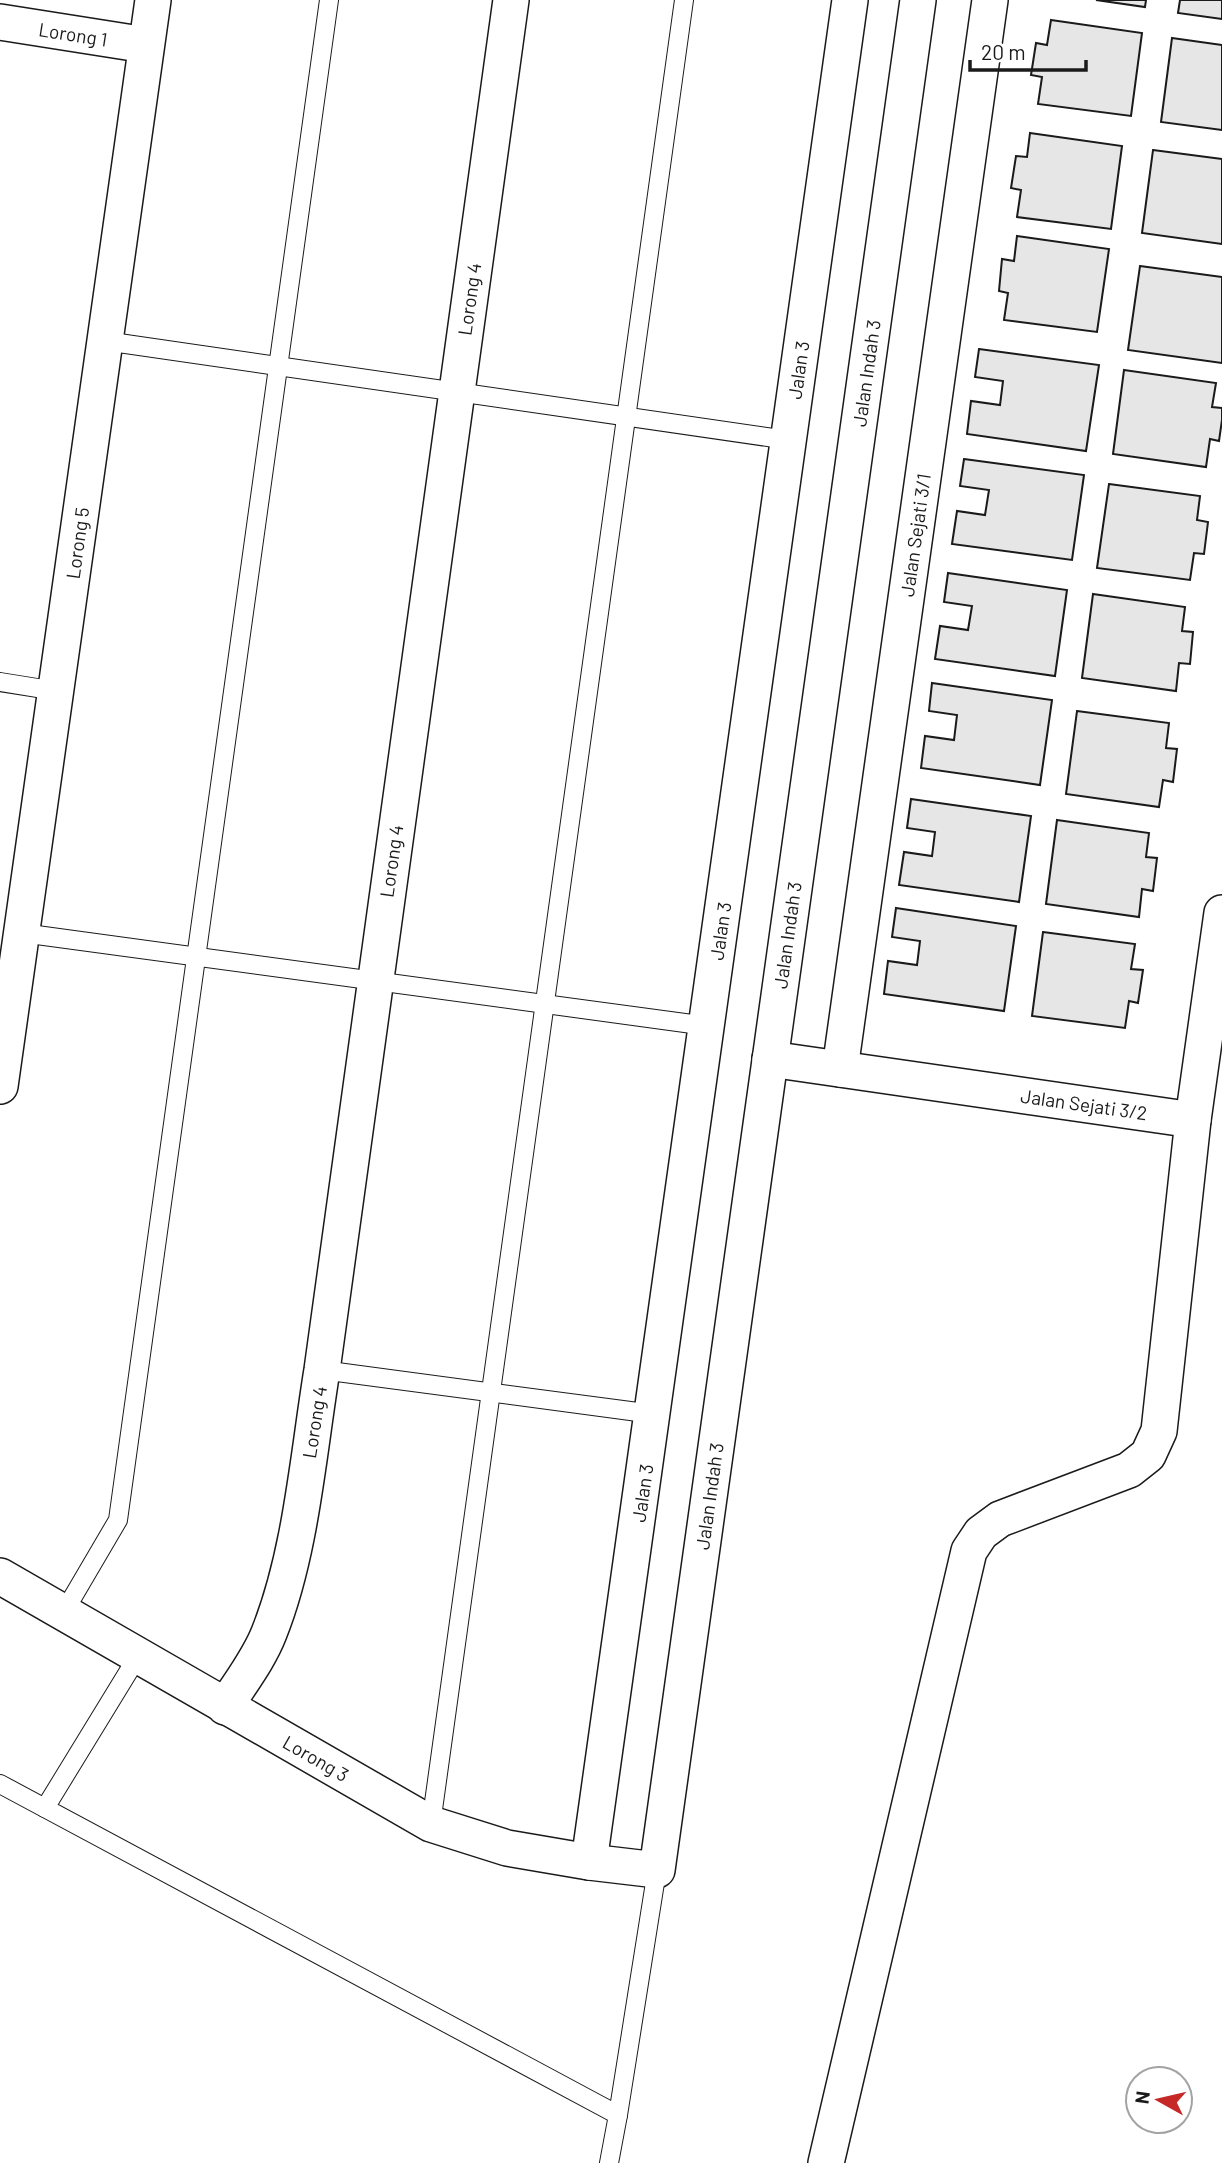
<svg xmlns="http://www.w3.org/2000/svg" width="1222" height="2163" font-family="Barlow,sans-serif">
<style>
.building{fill:#e6e6e6;stroke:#1a1a1a;stroke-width:2}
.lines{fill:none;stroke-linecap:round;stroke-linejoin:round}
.lane-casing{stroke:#1a1a1a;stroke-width:20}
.street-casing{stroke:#1a1a1a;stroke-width:38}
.lane{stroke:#fff;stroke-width:18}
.street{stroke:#fff;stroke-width:35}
.labels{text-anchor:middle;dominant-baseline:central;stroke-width:5;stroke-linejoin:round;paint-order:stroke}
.street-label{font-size:19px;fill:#1a1a1a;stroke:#fff}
</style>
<rect width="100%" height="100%" fill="#fff"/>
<!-- building -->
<g class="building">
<path d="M1096 0H1146L1145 7Z"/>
<path d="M1180 0H1222V19L1178 13Z"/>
<path d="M1051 20 1142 33 1131 116 1038 104 1042 77 1031 75 1036 43 1047 45Z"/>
<path d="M1172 38 1222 45V130L1161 122Z"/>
<path d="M1030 133 1122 146 1111 229 1017 217 1021 190 1011 188 1016 156 1027 157Z"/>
<path d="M1153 150 1222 159V244L1142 233Z"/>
<path d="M1017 236 1109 249 1097 332 1004 320 1008 293 999 291 1002 259 1014 261Z"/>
<path d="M1140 266 1222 277V363L1128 350Z"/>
<path d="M979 349 1099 365 1086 451 967 434 971 401 1000 405 1003 381 975 377Z"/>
<path d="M1124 370 1216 383 1212 407 1222 408V420L1219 441 1210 439 1206 467 1113 454Z"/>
<path d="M964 459 1084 475 1072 560 952 544 957 511 985 515 989 490 960 486Z"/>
<path d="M1109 484 1200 496 1197 520 1208 522 1204 554 1194 553 1190 580 1097 568Z"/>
<path d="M948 573 1067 590 1055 676 935 659 940 626 968 630 972 606 944 602Z"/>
<path d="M1093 594 1185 607 1182 631 1193 632 1190 664 1179 663 1176 691 1082 678Z"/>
<path d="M932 683 1052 700 1040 785 921 768 925 736 954 740 957 715 929 711Z"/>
<path d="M1077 711 1169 723 1166 748 1177 749 1173 782 1163 780 1159 807 1066 794Z"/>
<path d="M911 799 1031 816 1019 902 899 885 904 852 932 856 935 832 907 828Z"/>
<path d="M1057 820 1149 833 1146 857 1157 858 1153 891 1142 889 1139 917 1046 904Z"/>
<path d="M896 908 1016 926 1004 1011 884 994 888 961 917 965 920 941 892 937Z"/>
<path d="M1043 932 1135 944 1131 969 1143 970 1138 1003 1129 1001 1125 1028 1032 1016Z"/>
</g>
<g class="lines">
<!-- lane casing -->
<g class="lane-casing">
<g id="lane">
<path d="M105 341 788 440"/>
<path d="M0 682 56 691"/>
<path d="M22 933 707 1026"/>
<path d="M322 1370 653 1414"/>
<path d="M64 1612 118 1520 329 0"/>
<path d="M0 1784 618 2115 657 1870"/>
<path d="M45 1808 138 1656"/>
<path d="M431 1824 684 0"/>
<path d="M609 2163 618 2115"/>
</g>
</g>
<!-- street casing -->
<g class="street-casing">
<g id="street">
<path d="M0 22 146 45"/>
<path d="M770 1059 1193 1120 1222 913"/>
<path d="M840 1069 990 0"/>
<path d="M0 1086 153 0"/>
<path d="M0 1576 431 1824 507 1848 589 1862 657 1870 918 0"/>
<path d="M225 1707C240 1683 259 1659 269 1633 301 1553 308 1456 322 1370L511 0"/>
<path d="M589 1862 850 0"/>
<path d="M826 2163 969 1551 981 1533 1000 1519 1129 1470 1148 1455 1159 1431 1193 1120"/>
</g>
</g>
<!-- lane -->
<use href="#lane" class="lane"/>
<!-- street -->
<use href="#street" class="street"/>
</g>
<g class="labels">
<!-- street labels -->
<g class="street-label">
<text transform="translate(73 34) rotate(9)">Lorong 1</text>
<text transform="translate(469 299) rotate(-82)">Lorong 4</text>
<text transform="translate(798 370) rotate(-82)">Jalan 3</text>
<text transform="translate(866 373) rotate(-82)">Jalan Indah 3</text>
<text transform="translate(915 535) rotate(-82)">Jalan Sejati 3/1</text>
<text transform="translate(77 543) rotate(-82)">Lorong 5</text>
<text transform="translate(391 861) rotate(-82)">Lorong 4</text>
<text transform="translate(720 931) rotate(-82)">Jalan 3</text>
<text transform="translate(787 935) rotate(-82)">Jalan Indah 3</text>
<text transform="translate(1084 1104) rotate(8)">Jalan Sejati 3/2</text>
<text transform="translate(314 1422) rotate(-81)">Lorong 4</text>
<text transform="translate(642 1493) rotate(-82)">Jalan 3</text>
<text transform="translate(709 1496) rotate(-82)">Jalan Indah 3</text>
<text transform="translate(316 1758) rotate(30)">Lorong 3</text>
</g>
</g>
<!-- north arrow -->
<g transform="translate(1159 2100) rotate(278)"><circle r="33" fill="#ffffff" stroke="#a3a3a3" stroke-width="2"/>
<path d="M0-5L12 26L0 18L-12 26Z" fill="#c62828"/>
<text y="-10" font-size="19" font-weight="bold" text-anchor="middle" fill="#1a1a1a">N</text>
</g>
<!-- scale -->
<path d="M970 60v10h116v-10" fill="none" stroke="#1a1a1a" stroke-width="3.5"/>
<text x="981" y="60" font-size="21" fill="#1a1a1a" stroke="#ffffff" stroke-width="5" paint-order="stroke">20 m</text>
</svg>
